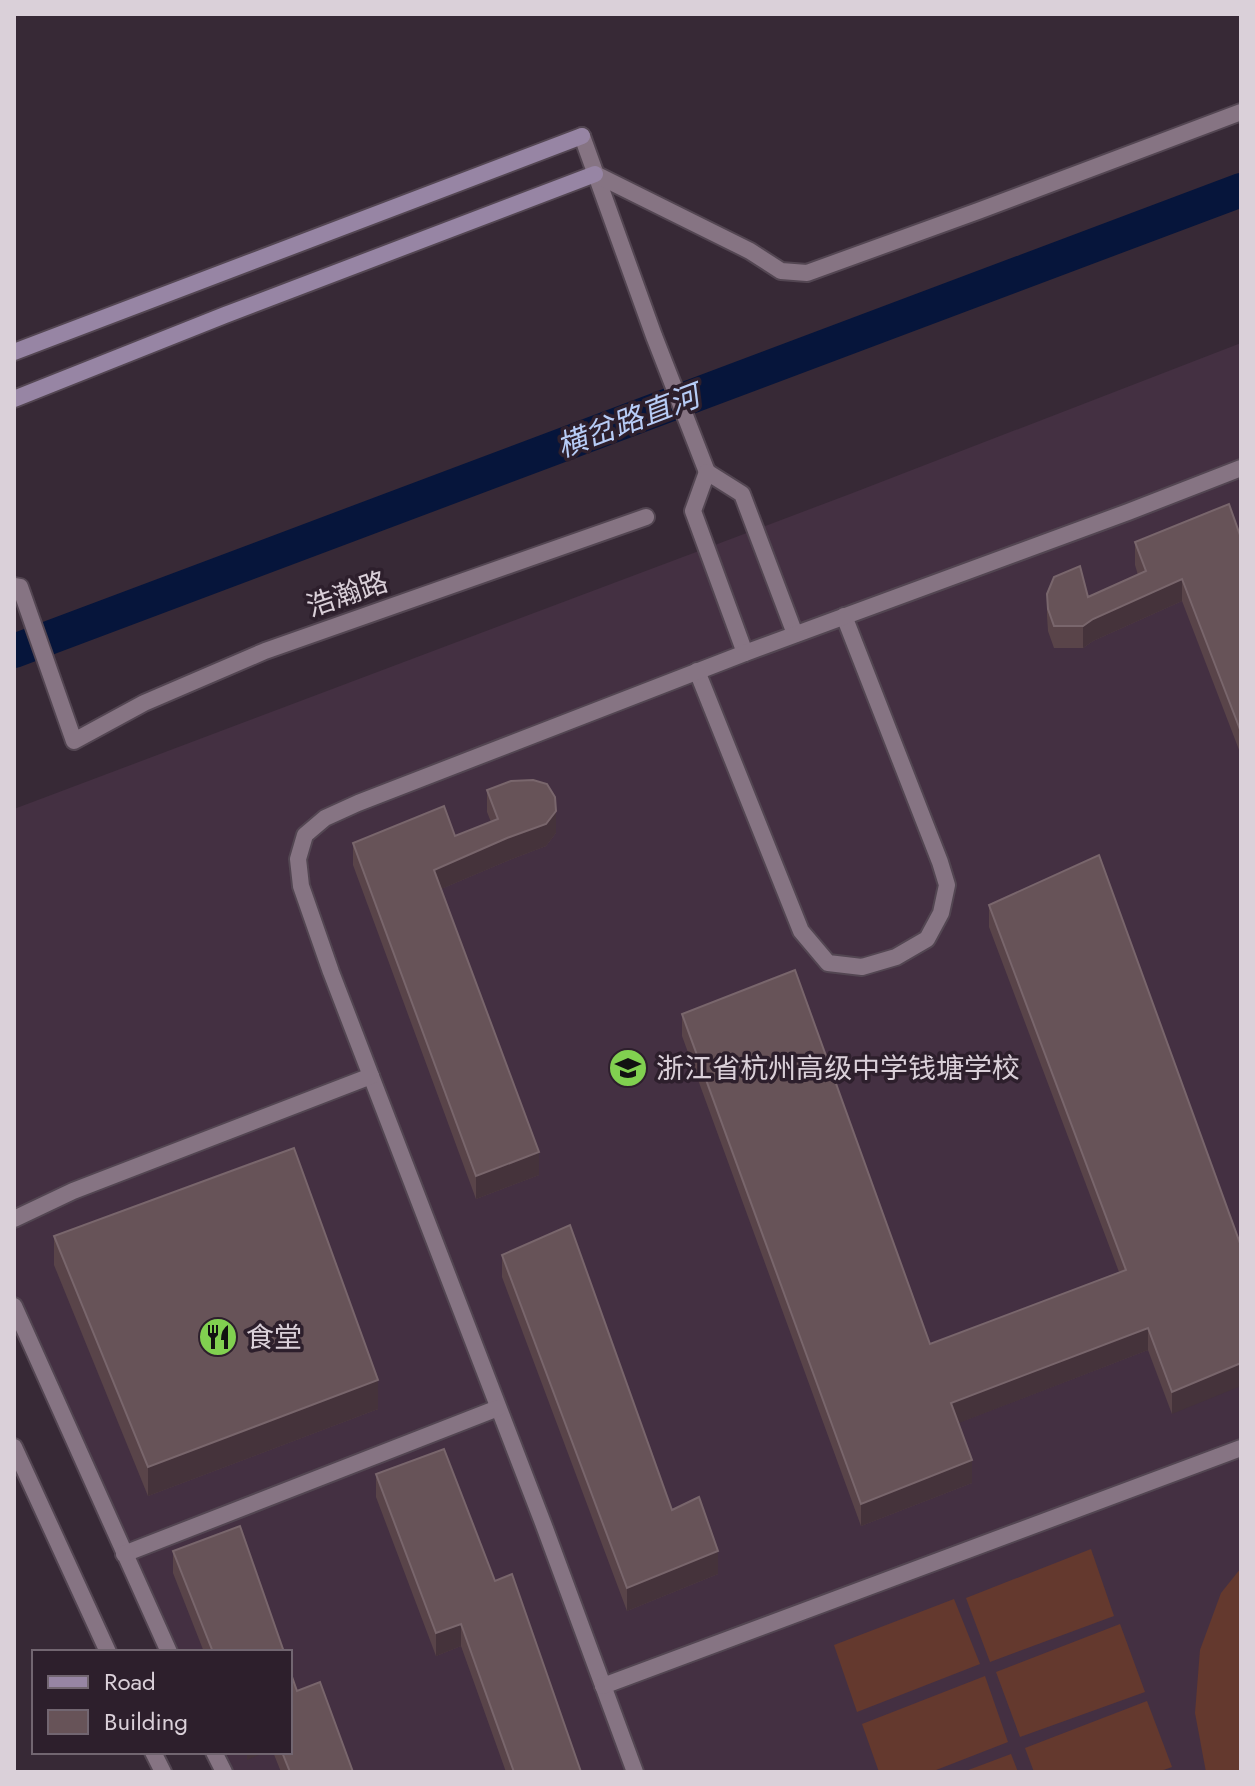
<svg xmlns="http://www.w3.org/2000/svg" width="1255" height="1786" font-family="Jost,'Noto Sans SC',sans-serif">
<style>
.built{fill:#443042}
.grass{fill:#64392e}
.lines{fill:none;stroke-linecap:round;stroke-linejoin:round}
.canal{stroke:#06153b;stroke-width:34}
.lane-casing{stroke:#534652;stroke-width:20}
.street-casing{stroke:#534652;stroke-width:20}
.secondary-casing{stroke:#534652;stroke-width:20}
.lane{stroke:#867483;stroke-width:16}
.street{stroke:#867483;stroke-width:16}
.secondary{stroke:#9785a4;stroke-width:16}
.wall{fill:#594449}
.shaded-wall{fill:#45333b}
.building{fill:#675358;stroke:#79666c;stroke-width:2}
.labels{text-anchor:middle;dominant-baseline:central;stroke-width:7;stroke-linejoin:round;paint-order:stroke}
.street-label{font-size:28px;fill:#dad0d9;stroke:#2d1f2c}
.poi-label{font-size:28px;fill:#dad0d9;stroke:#2d1f2c;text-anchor:start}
.water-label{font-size:30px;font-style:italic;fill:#b7ccf6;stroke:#2d1f2c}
</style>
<rect width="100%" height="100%" fill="#372936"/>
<!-- built -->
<path class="built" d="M1241 343V1772H214L205 1752H290V1652H160L14 1326V809L850 494Z"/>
<!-- grass -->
<g class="grass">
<path d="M1091 1549 1114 1616 990 1662 966 1598Z"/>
<path d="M1241 1568V1772H1206L1195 1713 1200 1650 1221 1593Z"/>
<path d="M954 1599 980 1664 857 1712 834 1645Z"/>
<path d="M1120 1624 1145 1692 1020 1737 996 1672Z"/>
<path d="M985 1676 1008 1742 931 1772H879L862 1724Z"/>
<path d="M1147 1701 1172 1767 1158 1772H1034L1025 1748Z"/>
<path d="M1011 1754 1018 1772H963Z"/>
</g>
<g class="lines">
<!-- canal -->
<path class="canal" d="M14 651 1241 190"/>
<!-- lane casing -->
<g class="lane-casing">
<g id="lane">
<path d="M582 136 654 336 707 472"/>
<path d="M745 653 693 511 707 472 742 494 795 634"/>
<path d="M697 671 801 931 828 963 862 967 896 957 927 939 941 913 947 885 940 862 844 616"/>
<path d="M371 1076 543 1523 635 1772"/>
<path d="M14 1219 73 1191 371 1076 331 972 301 886 298 859 305 835 325 818 358 803 745 653 1128 512 1241 468"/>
<path d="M14 1306 169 1652"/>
<path d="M124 1554 498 1408"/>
<path d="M603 1686 1241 1448"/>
<path d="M214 1752 224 1772"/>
</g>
</g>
<!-- street casing -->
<g class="street-casing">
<g id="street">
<path d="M595 174 750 251 781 271 807 273 978 211 1241 112"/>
<path d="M14 586 20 587 74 741 144 703 265 651 646 517"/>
<path d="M14 1447 108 1652"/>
<path d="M153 1752 163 1772"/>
</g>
</g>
<!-- secondary casing -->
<g class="secondary-casing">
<g id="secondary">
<path d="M14 352 582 136"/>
<path d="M14 399 225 315 595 174"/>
</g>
</g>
<!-- lane -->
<use href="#lane" class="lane"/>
<!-- street -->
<use href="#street" class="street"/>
<!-- secondary -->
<use href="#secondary" class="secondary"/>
</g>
<!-- wall -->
<g class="wall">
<path d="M1241 538V755L1182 601 1093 641 1083 648H1054L1048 631 1047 616V594L1088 597 1138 575 1135 565V542Z"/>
<path d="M487 790 556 833 546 846 507 861 441 889 539 1175 476 1199 353 865V843L455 836 491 822 487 812Z"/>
<path d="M989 905 1241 1246 1172 1414 1148 1350 958 1423 972 1483 861 1526 682 1036V1014L930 1344 1119 1272 989 927Z"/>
<path d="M54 1236 378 1409 148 1496 54 1265Z"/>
<path d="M502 1255 672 1510 718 1574 627 1611 502 1277Z"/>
<path d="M376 1474 495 1581 581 1772H506L461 1646 436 1656 376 1497Z"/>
<path d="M173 1551 284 1652H204L173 1573Z"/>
<path d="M297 1691 353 1772H281L273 1752H290Z"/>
</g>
<!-- shaded-wall -->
<g class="shaded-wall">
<path d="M1182 579V601L1093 641 1083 648V626L1093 619Z"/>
<path d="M556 811V833L546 846 507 861 434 892V870Z"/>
<path d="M539 1152V1175L476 1199V1176Z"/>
<path d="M1148 1328V1350L951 1426V1403Z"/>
<path d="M1241 1363V1386L1172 1414V1392Z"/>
<path d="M378 1380V1409L148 1496V1467Z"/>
<path d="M972 1460V1483L861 1526V1504Z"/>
<path d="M718 1551V1574L627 1611V1588Z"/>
<path d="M461 1624V1646L436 1656V1633Z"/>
<path d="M247 1752H266L247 1760Z"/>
</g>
<!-- building -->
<g class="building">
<path d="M1229 504 1241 538V732L1182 579 1093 619 1083 626H1054L1048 609 1047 594 1054 577 1080 566 1088 597 1146 571 1135 542Z"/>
<path d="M533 780 547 784 555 797 556 811 546 824 507 838 434 870 539 1152 476 1176 353 843 444 806 455 836 498 819 487 790 511 781Z"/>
<path d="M1099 855 1241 1246V1363L1172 1392 1148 1328 951 1403 972 1460 861 1504 682 1014 795 970 930 1344 1126 1270 989 905Z"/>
<path d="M294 1148 378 1380 148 1467 54 1236Z"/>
<path d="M570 1225 672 1510 699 1497 718 1551 627 1588 502 1255Z"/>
<path d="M444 1449 495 1581 512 1574 581 1772H514L461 1624 436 1633 376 1474Z"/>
<path d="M240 1526 284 1652H213L173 1551Z"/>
<path d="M290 1671 297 1691 320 1682 353 1772H290L282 1752H290Z"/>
</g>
<!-- icons -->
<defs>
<g id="school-disc" transform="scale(2)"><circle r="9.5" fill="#81d050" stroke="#2d1f2c"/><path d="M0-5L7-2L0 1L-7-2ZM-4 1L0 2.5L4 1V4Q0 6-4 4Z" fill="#111"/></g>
<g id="restaurant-disc" transform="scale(2)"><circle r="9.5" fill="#81d050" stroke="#2d1f2c"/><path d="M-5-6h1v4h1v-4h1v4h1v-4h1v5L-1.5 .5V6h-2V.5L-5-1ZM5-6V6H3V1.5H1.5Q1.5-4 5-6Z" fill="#111"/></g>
</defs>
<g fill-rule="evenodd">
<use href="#school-disc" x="628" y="1068"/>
<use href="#restaurant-disc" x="218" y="1337"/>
</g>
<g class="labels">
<!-- street labels -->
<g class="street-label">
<text transform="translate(347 594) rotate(-19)">浩瀚路</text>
</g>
<!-- poi labels -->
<g class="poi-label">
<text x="656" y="1068">浙江省杭州高级中学钱塘学校</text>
<text x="246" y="1337">食堂</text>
</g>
<!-- water labels -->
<g class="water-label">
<text transform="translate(628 421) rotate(-21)">横岔路直河</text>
</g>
</g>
<!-- border -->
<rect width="1255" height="1786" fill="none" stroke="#dad0d9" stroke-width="32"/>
<!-- legend -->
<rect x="32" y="1650" width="260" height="104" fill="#2d1f2c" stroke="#726671" stroke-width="2"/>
<rect x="48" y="1676" width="40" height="12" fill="#9785a4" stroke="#726671" stroke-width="2"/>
<text x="104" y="1690" font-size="24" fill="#dad0d9">Road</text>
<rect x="48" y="1710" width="40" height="24" fill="#675358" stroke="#726671" stroke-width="2"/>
<text x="104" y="1730" font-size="24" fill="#dad0d9">Building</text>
</svg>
